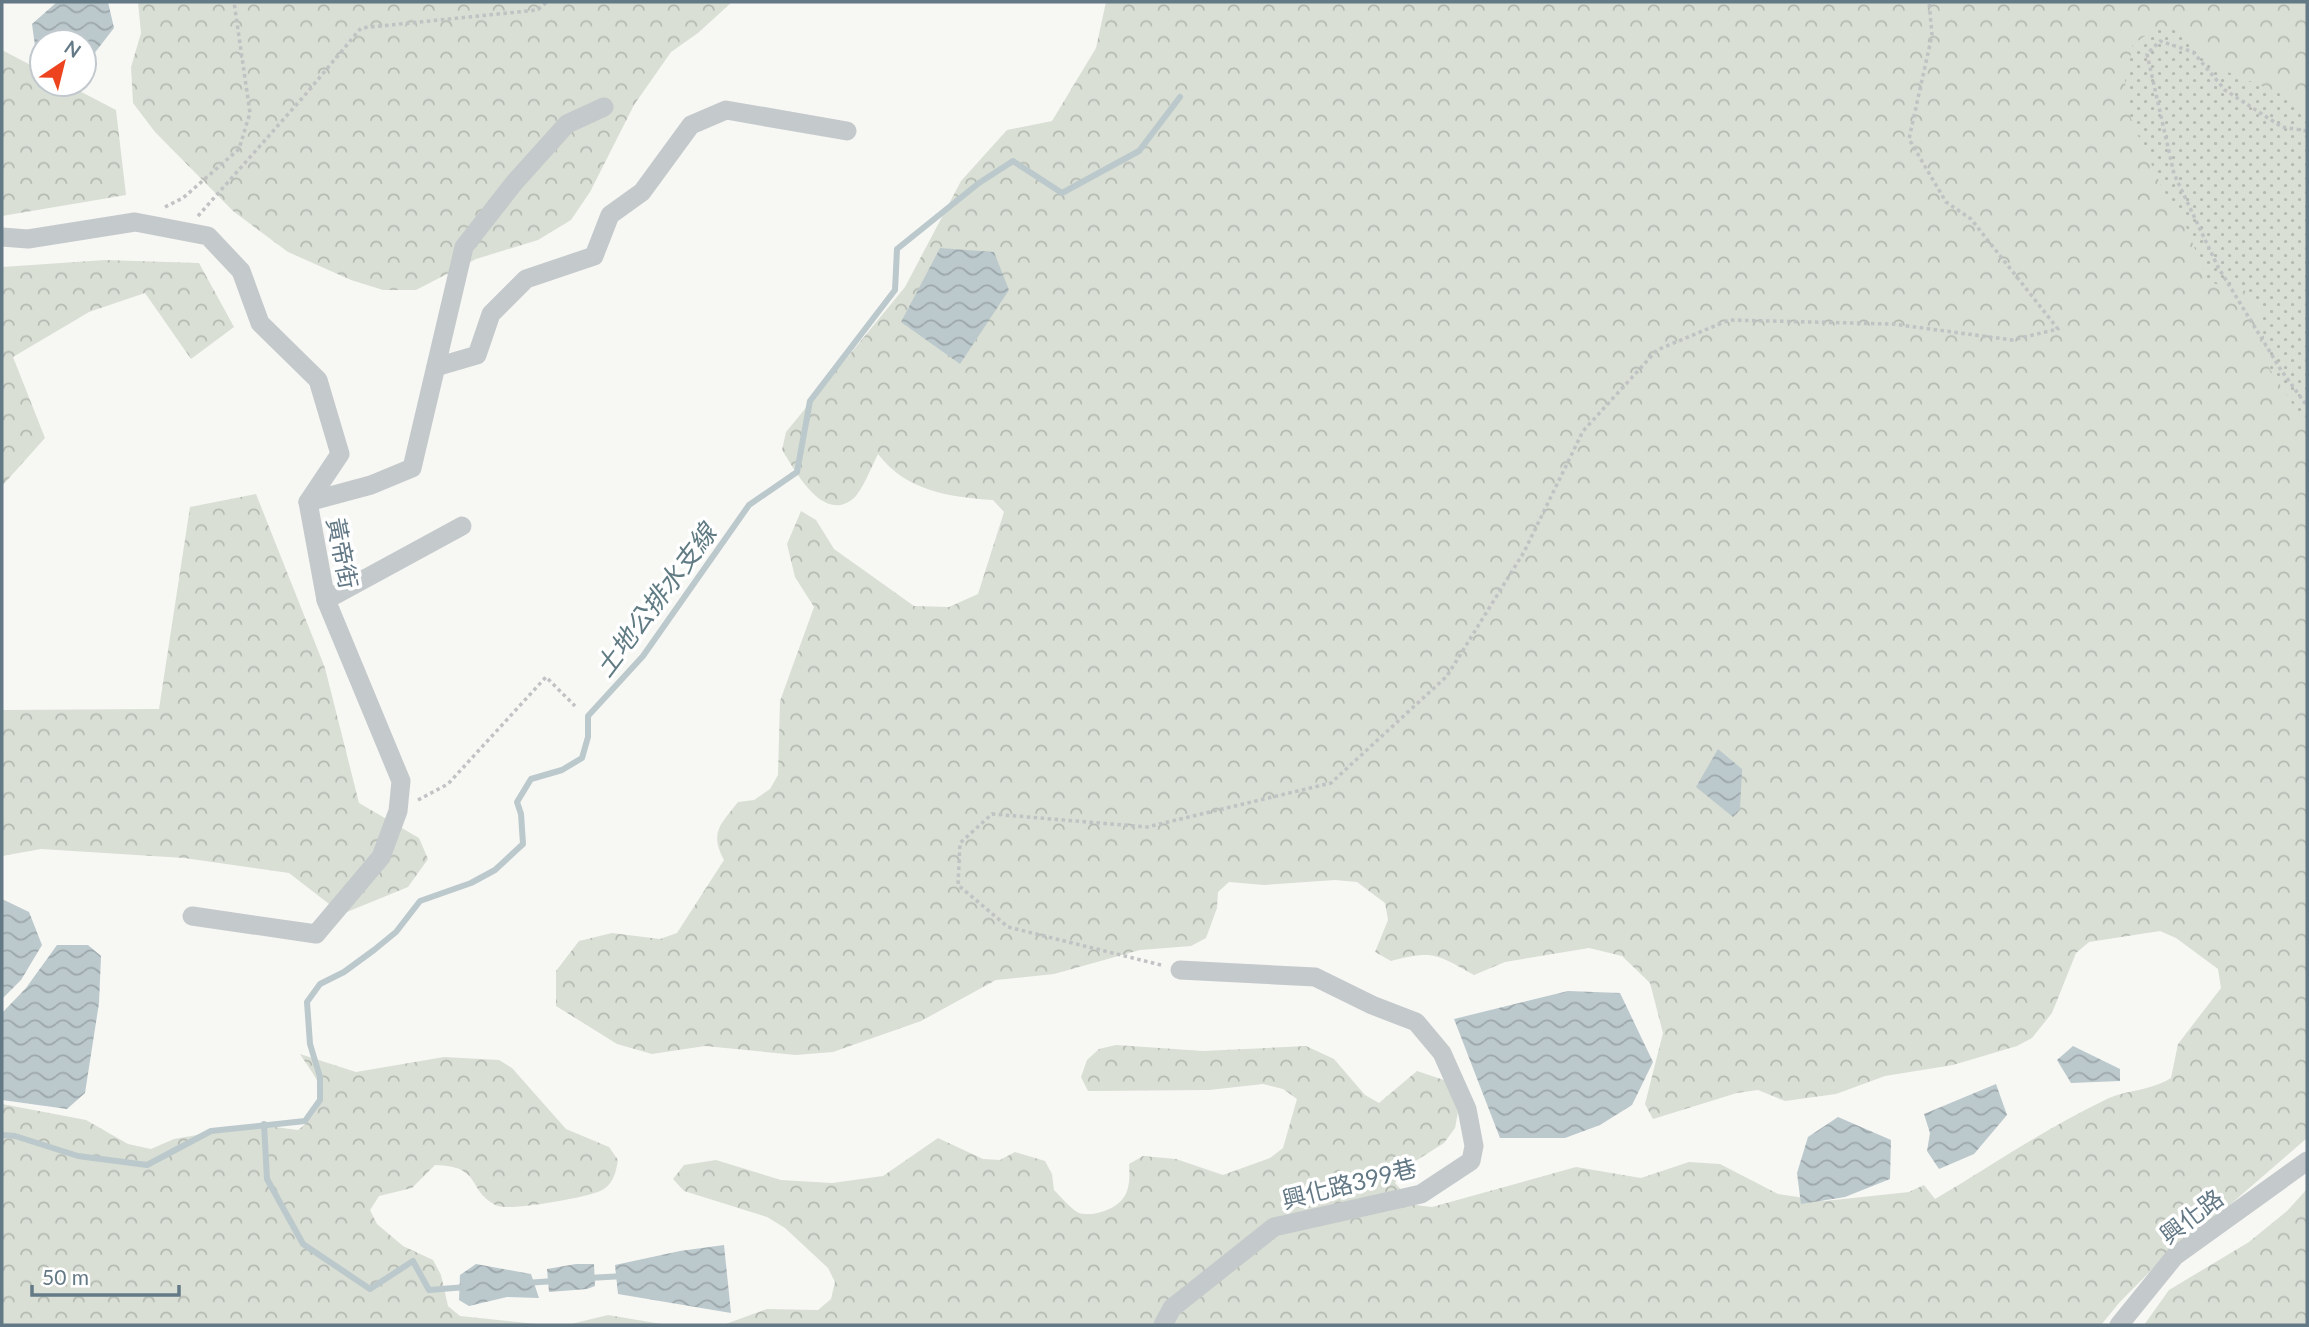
<svg xmlns="http://www.w3.org/2000/svg" width="2309" height="1327" font-family="Lato,'Noto Sans TC',sans-serif">
<style>
.grass{fill:url(#grass-dots)}
.forest{fill:url(#forest-crowns)}
.water{fill:url(#water-waves)}
.lines{fill:none;stroke-linecap:round;stroke-linejoin:round}
.stream{stroke:#bbc8cc;stroke-width:6}
.path{stroke:#c0c2c4;stroke-width:3.5;stroke-dasharray:3.5 3.5;stroke-linecap:butt}
.minor{stroke:#c4c9cb;stroke-width:19}
.labels{text-anchor:middle;dominant-baseline:central;stroke-width:7;stroke-linejoin:round;paint-order:stroke}
.street-label{font-size:24px;fill:#647986;stroke:#fff}
.water-label{font-size:26px;font-style:italic;fill:#607b83;stroke:#fff}
</style>
<defs>
<pattern id="grass-dots" width="8" height="8" patternUnits="userSpaceOnUse" patternTransform="scale(1.75)"><rect width="8" height="8" fill="#d9dfd4"/><path d="M2 2h.1M6 6h.1" fill="none" stroke="#b4bab2" stroke-width="1.8" stroke-linecap="round"/></pattern>
<pattern id="forest-crowns" width="20" height="18" patternUnits="userSpaceOnUse" patternTransform="scale(1.75)"><rect width="20" height="18" fill="#d9dfd4"/><path d="M2 6a3 3 0 1 1 6 0M12 15a3 3 0 1 1 6 0" fill="none" stroke="#b4bab2"/></pattern>
<pattern id="water-waves" width="16" height="10" patternUnits="userSpaceOnUse" patternTransform="scale(1.75)"><rect width="16" height="10" fill="#bbc8cc"/><path d="M0 5q4-4 8 0t8 0" fill="none" stroke="#9ca7ab"/></pattern>
</defs>
<rect width="100%" height="100%" fill="#f7f7f4"/>
<!-- grass -->
<path class="grass" d="M2105 2 2307 20V488L2142 188Z"/>
<!-- forest -->
<g class="forest">
<path d="M138 2H732L698 33 671 52 634 105 590 192 571 220 538 240 476 259 416 290H383L351 280 288 252 233 211 155 132 133 103 131 67 141 33Z"/>
<path d="M1106 2H2307V112L2279 93 2213 66 2176 27 2160 26 2133 44 2125 80 2128 112 2163 190 2183 219 2208 282 2246 291 2258 301 2269 368 2307 426V1138L2210 1222 2174 1247 2119 1303 2101 1325H723L767 1309 818 1310 831 1299 835 1282 828 1268 785 1228 767 1217 684 1191 673 1179 684 1165 716 1160 781 1180 832 1183 883 1176 938 1138 983 1159 1000 1160 1015 1152 1045 1161 1052 1174 1054 1190C1061 1197 1071 1209 1079 1213 1085 1215 1096 1214 1101 1212 1127 1204 1131 1189 1129 1164L1143 1156 1176 1159 1223 1175 1270 1158 1283 1148 1297 1099 1283 1089 1263 1084 1209 1090 1088 1091 1081 1077 1087 1060 1099 1049 1116 1045 1203 1051 1306 1046 1334 1059 1365 1095 1379 1103 1417 1071 1447 1081 1458 1112 1455 1128 1444 1143 1403 1169 1395 1183 1415 1205 1432 1207 1576 1167 1641 1178 1689 1162 1720 1164 1778 1194 1825 1201 1909 1192 1924 1185 1935 1199C1991 1166 2046 1128 2105 1100 2127 1089 2148 1092 2171 1078L2178 1044 2221 988 2218 969 2176 938 2160 931 2089 942 2076 953 2052 1013 2032 1038 2017 1046 1953 1065 1885 1076 1836 1094 1785 1101 1758 1090 1737 1093 1653 1119 1645 1104 1663 1033 1650 983 1622 956 1589 948 1505 962 1474 975C1436 954 1434 950 1391 961L1375 952 1388 920 1385 903 1357 882 1335 880 1264 885 1229 882 1218 892 1217 908 1206 938 1191 946 1140 950 1054 974 996 980 921 1021 833 1052 796 1055 705 1046 652 1054 617 1044 556 1006V971L579 941 612 933 660 939 677 933 724 860C709 832 721 824 738 802L754 800 770 789 778 775 780 701 814 607 795 577 787 544 801 511 816 520 834 549 914 606 949 607 978 594 1004 512 993 500C949 497 906 491 878 454 872 466 862 491 854 498 823 525 795 470 782 450L786 432 905 287 961 181 1007 130 1052 121 1096 48Z"/>
<path d="M2 50 42 71V84H66L116 110 126 195 2 216Z"/>
<path d="M105 260 199 263 234 327 191 359 145 293 89 312 13 357 45 438 2 486V267Z"/>
<path d="M256 494 325 668 359 803 419 838 428 859 408 887 342 914 289 873 184 858 41 849 2 856V710L159 709 190 507Z"/>
<path d="M300 1054 356 1072 444 1057 499 1060 512 1068 566 1129 609 1147 618 1160C616 1171 614 1182 604 1189 593 1197 510 1211 498 1206 466 1192 484 1166 435 1165L412 1188 379 1196 370 1210 377 1224 403 1246 433 1260 441 1275 448 1306 460 1316 545 1325H2V1104L86 1120 128 1144 151 1149 174 1139 203 1134 275 1127 298 1130C310 1122 325 1104 320 1088 317 1077 306 1064 300 1054Z"/>
<path d="M2307 1189V1325H2144L2169 1290 2249 1242 2287 1211Z"/>
<path d="M608 1315 667 1325H567Z"/>
</g>
<!-- water -->
<g class="water">
<path d="M57 2H108L114 28 93 55 84 57V42H42V50L35 46 32 24Z"/>
<path d="M940 248 994 252 1009 290 960 364 901 322Z"/>
<path d="M1718 749 1742 769 1740 810 1733 817 1696 787Z"/>
<path d="M2 899 29 912 42 945 21 980 2 999Z"/>
<path d="M57 945H88L101 956 99 1003 85 1093 67 1109 2 1100V1013L26 988Z"/>
<path d="M1568 991 1620 993 1653 1062 1632 1105 1600 1125 1565 1138H1500L1454 1019Z"/>
<path d="M2073 1046 2120 1069V1081L2071 1083 2057 1060Z"/>
<path d="M1996 1084 2007 1115 1974 1154 1939 1169 1927 1151 1930 1133 1924 1114Z"/>
<path d="M1838 1117 1891 1140 1890 1179 1845 1197 1801 1204 1797 1173 1808 1137Z"/>
<path d="M724 1245 731 1313 618 1294 615 1265 680 1251Z"/>
<path d="M476 1264 531 1274 539 1298 507 1297 469 1306 459 1300 460 1275Z"/>
<path d="M576 1264H594L595 1286 587 1289 549 1292 547 1269Z"/>
</g>
<g class="lines">
<!-- stream -->
<g class="stream">
<path d="M264 1124 267 1179 303 1244 370 1289 413 1261 429 1290 466 1287"/>
<path d="M2 1135 15 1136 78 1156 147 1165 211 1131 305 1121 320 1100V1077L310 1044 307 1002 320 984 344 972 374 950 396 932 420 901 471 883 495 870 523 844 521 814 517 802 531 779 562 770 582 758 588 737V716L643 656 749 505 797 472 810 401 895 290 897 249 979 183 1013 161 1062 193 1139 151 1180 97"/>
<path d="M589 1278 624 1276"/>
<path d="M526 1283 554 1281"/>
</g>
<!-- path -->
<g class="path">
<path d="M2307 131 2282 127 2225 90 2193 52 2160 41 2147 54 2174 174 2218 267 2281 370 2307 406"/>
<path d="M165 207 183 198 239 149 250 113 234 2"/>
<path d="M198 216 305 95 361 28 537 10 547 2"/>
<path d="M418 800 448 784 546 677 575 706"/>
<path d="M1161 965 1008 927 958 885 960 843 992 814 1147 827 1331 783 1447 676 1524 552 1583 431 1657 350 1729 320 1893 324 2012 340 2058 329 1971 219 1946 202 1909 139 1932 35 1929 2"/>
</g>
<!-- minor -->
<g class="minor">
<path d="M2 237 28 239 135 222 208 236 241 271 260 323 318 380 340 454 308 502 326 600 401 781 398 811 381 857 316 934 192 916"/>
<path d="M436 367 477 355 491 314 526 279 594 256 610 215 642 192 691 125 726 110 847 131"/>
<path d="M308 502 371 485 412 468 464 247 514 183 567 124 604 107"/>
<path d="M326 600 462 526"/>
<path d="M1163 1325 1172 1308 1274 1227 1421 1194 1471 1161 1474 1146 1467 1109 1442 1053 1416 1022 1372 1005 1315 977 1180 970"/>
<path d="M2119 1325 2175 1256 2307 1161"/>
</g>
</g>
<g class="labels">
<!-- street labels -->
<g class="street-label">
<text transform="translate(343 553) rotate(79)">黃帝街</text>
<text transform="translate(1349 1183) rotate(-14)">興化路399巷</text>
<text transform="translate(2191 1216) rotate(-37)">興化路</text>
</g>
<!-- water labels -->
<g class="water-label">
<text transform="translate(655 600) rotate(-53)">土地公排水支線</text>
</g>
</g>
<!-- border -->
<rect width="2309" height="1327" fill="none" stroke="#647986" stroke-width="7"/>
<!-- north arrow -->
<g transform="translate(63 63) rotate(35)"><circle r="33" fill="#ffffff" stroke="#c1c9cf" stroke-width="2"/>
<path d="M0-5L12 26L0 18L-12 26Z" fill="#ed431e"/>
<text y="-10" font-size="19" font-weight="bold" text-anchor="middle" fill="#647986">N</text>
</g>
<!-- scale -->
<path d="M32 1285v10h147v-10" fill="none" stroke="#647986" stroke-width="3.5"/>
<text x="42" y="1285" font-size="21" fill="#647986" stroke="#ffffff" stroke-width="5" paint-order="stroke">50 m</text>
</svg>
